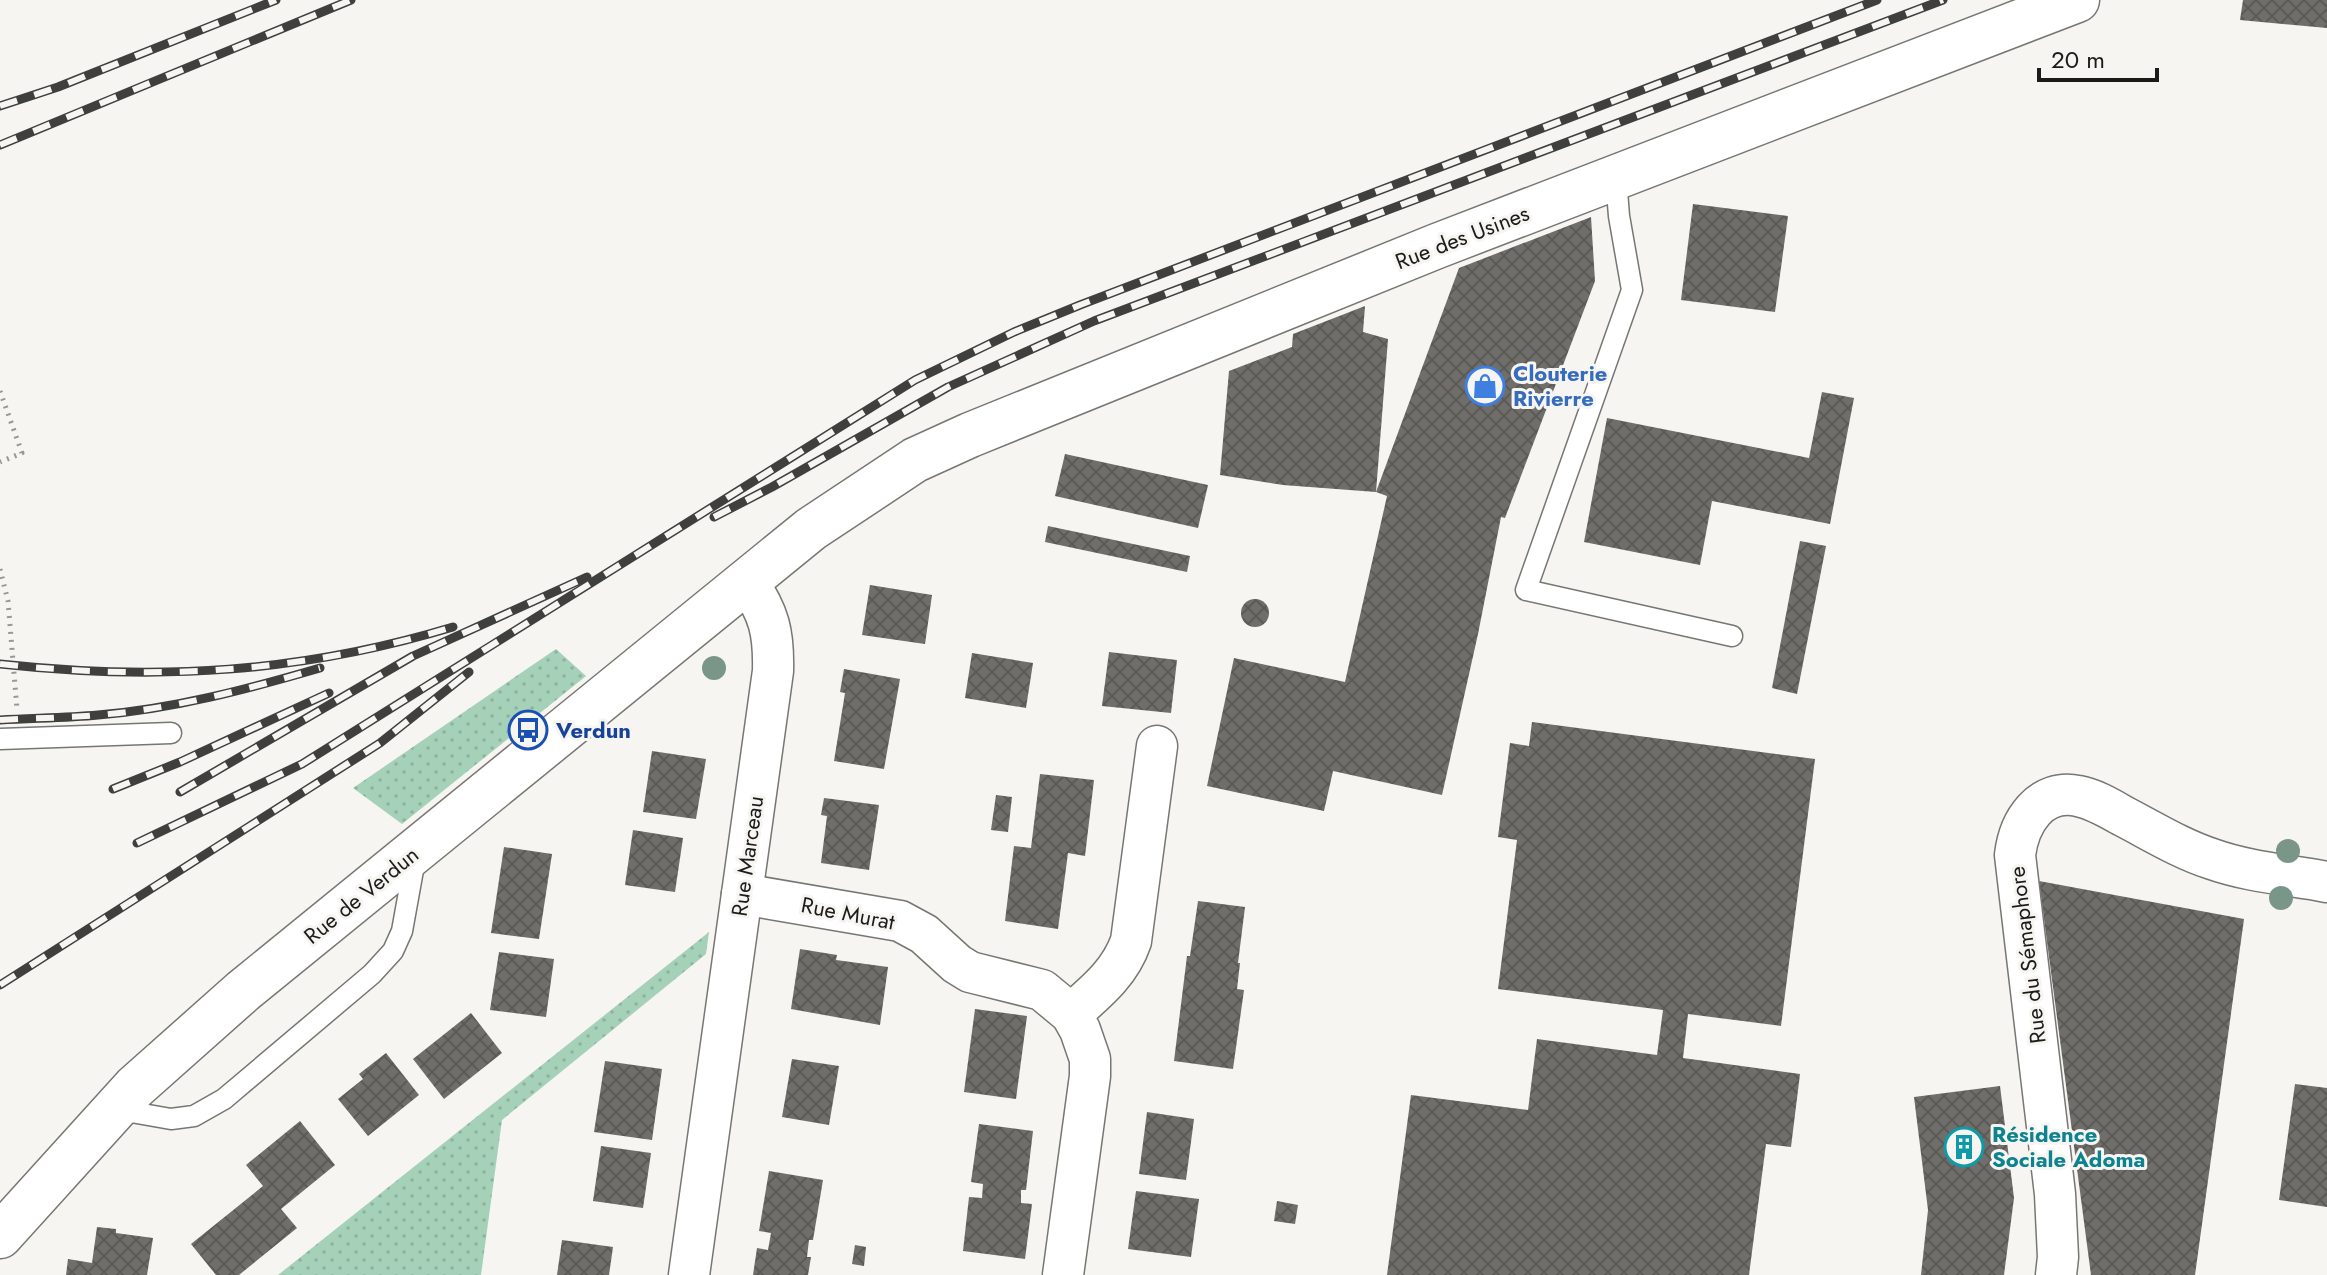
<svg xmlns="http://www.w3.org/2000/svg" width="2327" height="1275" font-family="Jost,sans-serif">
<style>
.grass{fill:url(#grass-dots)}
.building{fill:url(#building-cross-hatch)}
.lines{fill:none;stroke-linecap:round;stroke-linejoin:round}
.lane-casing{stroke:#777673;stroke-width:23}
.street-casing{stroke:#777673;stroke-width:43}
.secondary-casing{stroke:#777673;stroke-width:47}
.path{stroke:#999895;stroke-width:5;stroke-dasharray:2 6;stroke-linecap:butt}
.lane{stroke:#fff;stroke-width:20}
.street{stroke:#fff;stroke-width:40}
.secondary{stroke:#fff;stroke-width:44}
.rail-casing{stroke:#3f3f3d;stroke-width:9}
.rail{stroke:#f7f5f2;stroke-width:6;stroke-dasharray:18;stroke-linecap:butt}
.tree{fill:#7a9688}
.labels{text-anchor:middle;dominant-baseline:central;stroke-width:6;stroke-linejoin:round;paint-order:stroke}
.street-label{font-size:22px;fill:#1b1b1a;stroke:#f7f5f2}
.shop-label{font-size:22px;font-weight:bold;fill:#366cbe;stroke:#f7f5f2;text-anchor:start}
.transit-label{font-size:22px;font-weight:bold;fill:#164399;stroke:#f7f5f2;text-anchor:start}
.culture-label{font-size:22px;font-weight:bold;fill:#0d838f;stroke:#f7f5f2;text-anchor:start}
</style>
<defs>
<pattern id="grass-dots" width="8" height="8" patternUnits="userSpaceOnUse" patternTransform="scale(2)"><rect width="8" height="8" fill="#a6d1b9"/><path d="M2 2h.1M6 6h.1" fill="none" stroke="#8eb39e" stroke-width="1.8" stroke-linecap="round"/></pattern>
<pattern id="building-cross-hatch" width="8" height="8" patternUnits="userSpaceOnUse" patternTransform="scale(2)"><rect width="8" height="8" fill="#6f6e6b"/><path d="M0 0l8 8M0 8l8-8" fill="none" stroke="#5a5a57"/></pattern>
</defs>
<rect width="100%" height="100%" fill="#f7f5f2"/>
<!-- grass -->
<g class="grass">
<path d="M556 649 586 676 402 824 353 788Z"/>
<path d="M709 932 706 954 502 1120 481 1275H278Z"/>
</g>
<!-- building -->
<g class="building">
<path d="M2243 0H2327V28L2240 20Z"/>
<path d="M1693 204 1788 216 1775 312 1681 300Z"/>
<path d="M1591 217 1595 281 1505 518 1501 517 1478 634 1442 795 1333 771 1324 811 1207 786 1234 658 1345 682 1387 496 1376 492 1459 268Z"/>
<path d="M1365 306 1363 332 1388 339 1376 492 1283 485 1220 475 1229 371 1292 347 1293 334Z"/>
<path d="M1822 392 1854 398 1830 524 1712 501 1700 565 1584 542 1607 418 1809 458Z"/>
<path d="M1065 454 1208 485 1198 528 1055 496Z"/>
<path d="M1048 526 1190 556 1187 572 1045 542Z"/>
<path d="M1800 541 1826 546 1797 694 1772 688Z"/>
<path d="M870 585 932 595 925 644 862 635Z"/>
<circle cx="1255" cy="613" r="14"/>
<path d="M1109 652 1177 660 1171 713 1102 706Z"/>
<path d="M972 653 1033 663 1026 708 965 698Z"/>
<path d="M844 669 900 679 884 769 834 761 845 693 840 692Z"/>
<path d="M1532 722 1815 759 1781 1026 1688 1014 1683 1058 1800 1074 1791 1147 1766 1144 1749 1275H1387L1411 1095 1528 1110 1537 1039 1657 1055 1663 1010 1498 989 1517 840 1498 837 1510 743 1529 746Z"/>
<path d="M652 751 706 759 696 819 643 812Z"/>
<path d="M1040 774 1094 780 1085 856 1068 853 1058 929 1005 921 1014 846 1031 848Z"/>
<path d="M996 795 1012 797 1008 832 991 830Z"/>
<path d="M824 798 879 805 869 870 821 863 827 816 821 815Z"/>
<path d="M633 830 683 838 675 892 625 885Z"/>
<path d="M504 847 552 854 539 939 491 933Z"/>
<path d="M2039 881 2244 919 2195 1275H2091Z"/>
<path d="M1198 901 1245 907 1238 963H1240L1237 989 1244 990 1233 1069 1174 1061 1187 956H1190Z"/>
<path d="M800 949 837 955 836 960 888 967 880 1025 791 1009Z"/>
<path d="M499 952 554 959 546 1017 490 1010Z"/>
<path d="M975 1009 1027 1016 1016 1099 964 1092Z"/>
<path d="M471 1013 502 1053 444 1099 413 1059Z"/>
<path d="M386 1053 419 1095 368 1136 338 1099 363 1079 359 1074Z"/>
<path d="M792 1059 839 1066 829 1125 782 1117Z"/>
<path d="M605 1061 662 1069 652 1140 594 1132Z"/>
<path d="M2295 1084 2327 1088V1207L2279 1200Z"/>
<path d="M2000 1086 2014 1198 2004 1275H1921L1928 1210 1914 1097Z"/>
<path d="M1147 1112 1194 1119 1186 1180 1139 1174Z"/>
<path d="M300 1121 335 1165 281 1209 297 1228 239 1275H216L191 1244 263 1186 246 1165Z"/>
<path d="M979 1124 1033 1131 1026 1190H1021V1203L1032 1204 1025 1259 963 1251 969 1197 982 1198 983 1184 971 1182Z"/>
<path d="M601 1146 651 1153 643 1208 593 1201Z"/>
<path d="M769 1171 823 1180 813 1240H809L807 1257H811L808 1275H753L757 1248 768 1250 771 1233 759 1231Z"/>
<path d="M1136 1191 1199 1199 1191 1257 1128 1249Z"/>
<path d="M1277 1201 1298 1205 1295 1224 1274 1221Z"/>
<path d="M97 1227 116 1229V1233L153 1238 147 1275H66L68 1259 92 1263Z"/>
<path d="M562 1240 613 1247 609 1275H557Z"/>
<path d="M855 1245 866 1247 864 1266 852 1264Z"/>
</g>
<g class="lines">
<!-- lane casing -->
<g class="lane-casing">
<g id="lane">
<path d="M1616 178 1619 216 1632 290 1526 590 1732 636"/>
<path d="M0 739 171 733"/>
<path d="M114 1109 171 1119 194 1116 224 1099 372 974 393 951 402 931 415 859"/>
</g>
</g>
<!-- street casing -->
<g class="street-casing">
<g id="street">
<path d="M742 894 900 921 924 934 957 964 970 972 1042 990 1071 1014 1080 1030 1090 1059V1076L1063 1275"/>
<path d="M1071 1014C1096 992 1120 973 1131 941L1157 746"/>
<path d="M689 1275 773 671C774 632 769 613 747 581"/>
<path d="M2056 1275 2058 1257 2055 1194 2015 855C2019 822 2040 788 2078 796 2094 799 2109 808 2123 816 2152 831 2181 849 2212 859 2248 872 2290 875 2327 882"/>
</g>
</g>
<!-- secondary casing -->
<g class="secondary-casing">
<path id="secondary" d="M0 1236 135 1087 243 991 811 529 915 460 970 435 1437 246 2077 0"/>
</g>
<!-- path -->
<g class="path">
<path d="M0 391 22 453 0 462"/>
<path d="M0 569 8 601 17 709"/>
</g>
<!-- lane -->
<use href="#lane" class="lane"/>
<!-- street -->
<use href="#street" class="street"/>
<!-- secondary -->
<use href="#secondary" class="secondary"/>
<!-- rail casing -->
<g class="rail-casing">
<g id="rail">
<path d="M0 106 58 87 276 0"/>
<path d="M0 145 351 0"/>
<path d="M714 517 772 487 948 387 1094 321 1943 0"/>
<path d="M0 664C158 681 301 673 453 627"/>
<path d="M0 720C33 718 66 718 98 715 173 709 248 689 320 668"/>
<path d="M113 789 180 762 329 693"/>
<path d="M180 792 413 656 587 577"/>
<path d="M137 843 302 764 915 380 1014 332 1080 305 1877 0"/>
<path d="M0 985 380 743 469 672"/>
</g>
</g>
<!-- rail -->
<use href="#rail" class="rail"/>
</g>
<!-- trees -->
<g class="tree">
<circle cx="714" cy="668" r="12"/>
<circle cx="2288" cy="851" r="12"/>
<circle cx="2281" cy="898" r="12"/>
</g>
<!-- icons -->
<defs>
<g id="shop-ring" transform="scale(2)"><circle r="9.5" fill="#f7f5f2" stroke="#3f7fe0" stroke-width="1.5"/><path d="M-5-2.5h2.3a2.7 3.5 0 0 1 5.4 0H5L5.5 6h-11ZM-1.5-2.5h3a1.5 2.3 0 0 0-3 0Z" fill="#3f7fe0"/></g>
<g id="bus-ring" transform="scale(2)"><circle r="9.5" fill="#f7f5f2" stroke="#1a4fb4" stroke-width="1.5"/><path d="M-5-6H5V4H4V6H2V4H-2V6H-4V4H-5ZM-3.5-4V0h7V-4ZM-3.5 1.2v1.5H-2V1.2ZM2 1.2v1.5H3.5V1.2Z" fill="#1a4fb4"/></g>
<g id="building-ring" transform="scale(2)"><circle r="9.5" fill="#f7f5f2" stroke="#0f9aa8" stroke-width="1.5"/><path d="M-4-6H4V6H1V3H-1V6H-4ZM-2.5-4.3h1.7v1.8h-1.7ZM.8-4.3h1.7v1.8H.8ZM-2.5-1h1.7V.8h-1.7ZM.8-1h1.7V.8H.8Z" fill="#0f9aa8"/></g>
</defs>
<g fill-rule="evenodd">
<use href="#shop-ring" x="1485" y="386"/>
<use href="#bus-ring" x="528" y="730"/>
<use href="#building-ring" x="1964" y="1147"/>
</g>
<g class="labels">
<!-- street labels -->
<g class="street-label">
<text transform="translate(1462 237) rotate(-21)">Rue des Usines</text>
<text transform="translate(747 856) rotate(-82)">Rue Marceau</text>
<text transform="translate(361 895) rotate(-39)">Rue de Verdun</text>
<text transform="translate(848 913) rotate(11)">Rue Murat</text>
<text transform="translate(2027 955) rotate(-97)">Rue du Sémaphore</text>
</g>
<!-- shop labels -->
<g class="shop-label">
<text x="1513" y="373">Clouterie<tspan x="1513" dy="25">Rivierre</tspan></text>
</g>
<!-- transit labels -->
<g class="transit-label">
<text x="556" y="730">Verdun</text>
</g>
<!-- culture labels -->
<g class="culture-label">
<text x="1992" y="1134">Résidence<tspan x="1992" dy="25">Sociale Adoma</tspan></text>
</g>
</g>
<!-- scale -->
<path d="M2039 68v12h118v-12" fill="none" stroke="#1b1b1a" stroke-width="4"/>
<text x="2051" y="68" font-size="24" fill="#1b1b1a" stroke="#f7f5f2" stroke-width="6" paint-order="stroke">20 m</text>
</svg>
